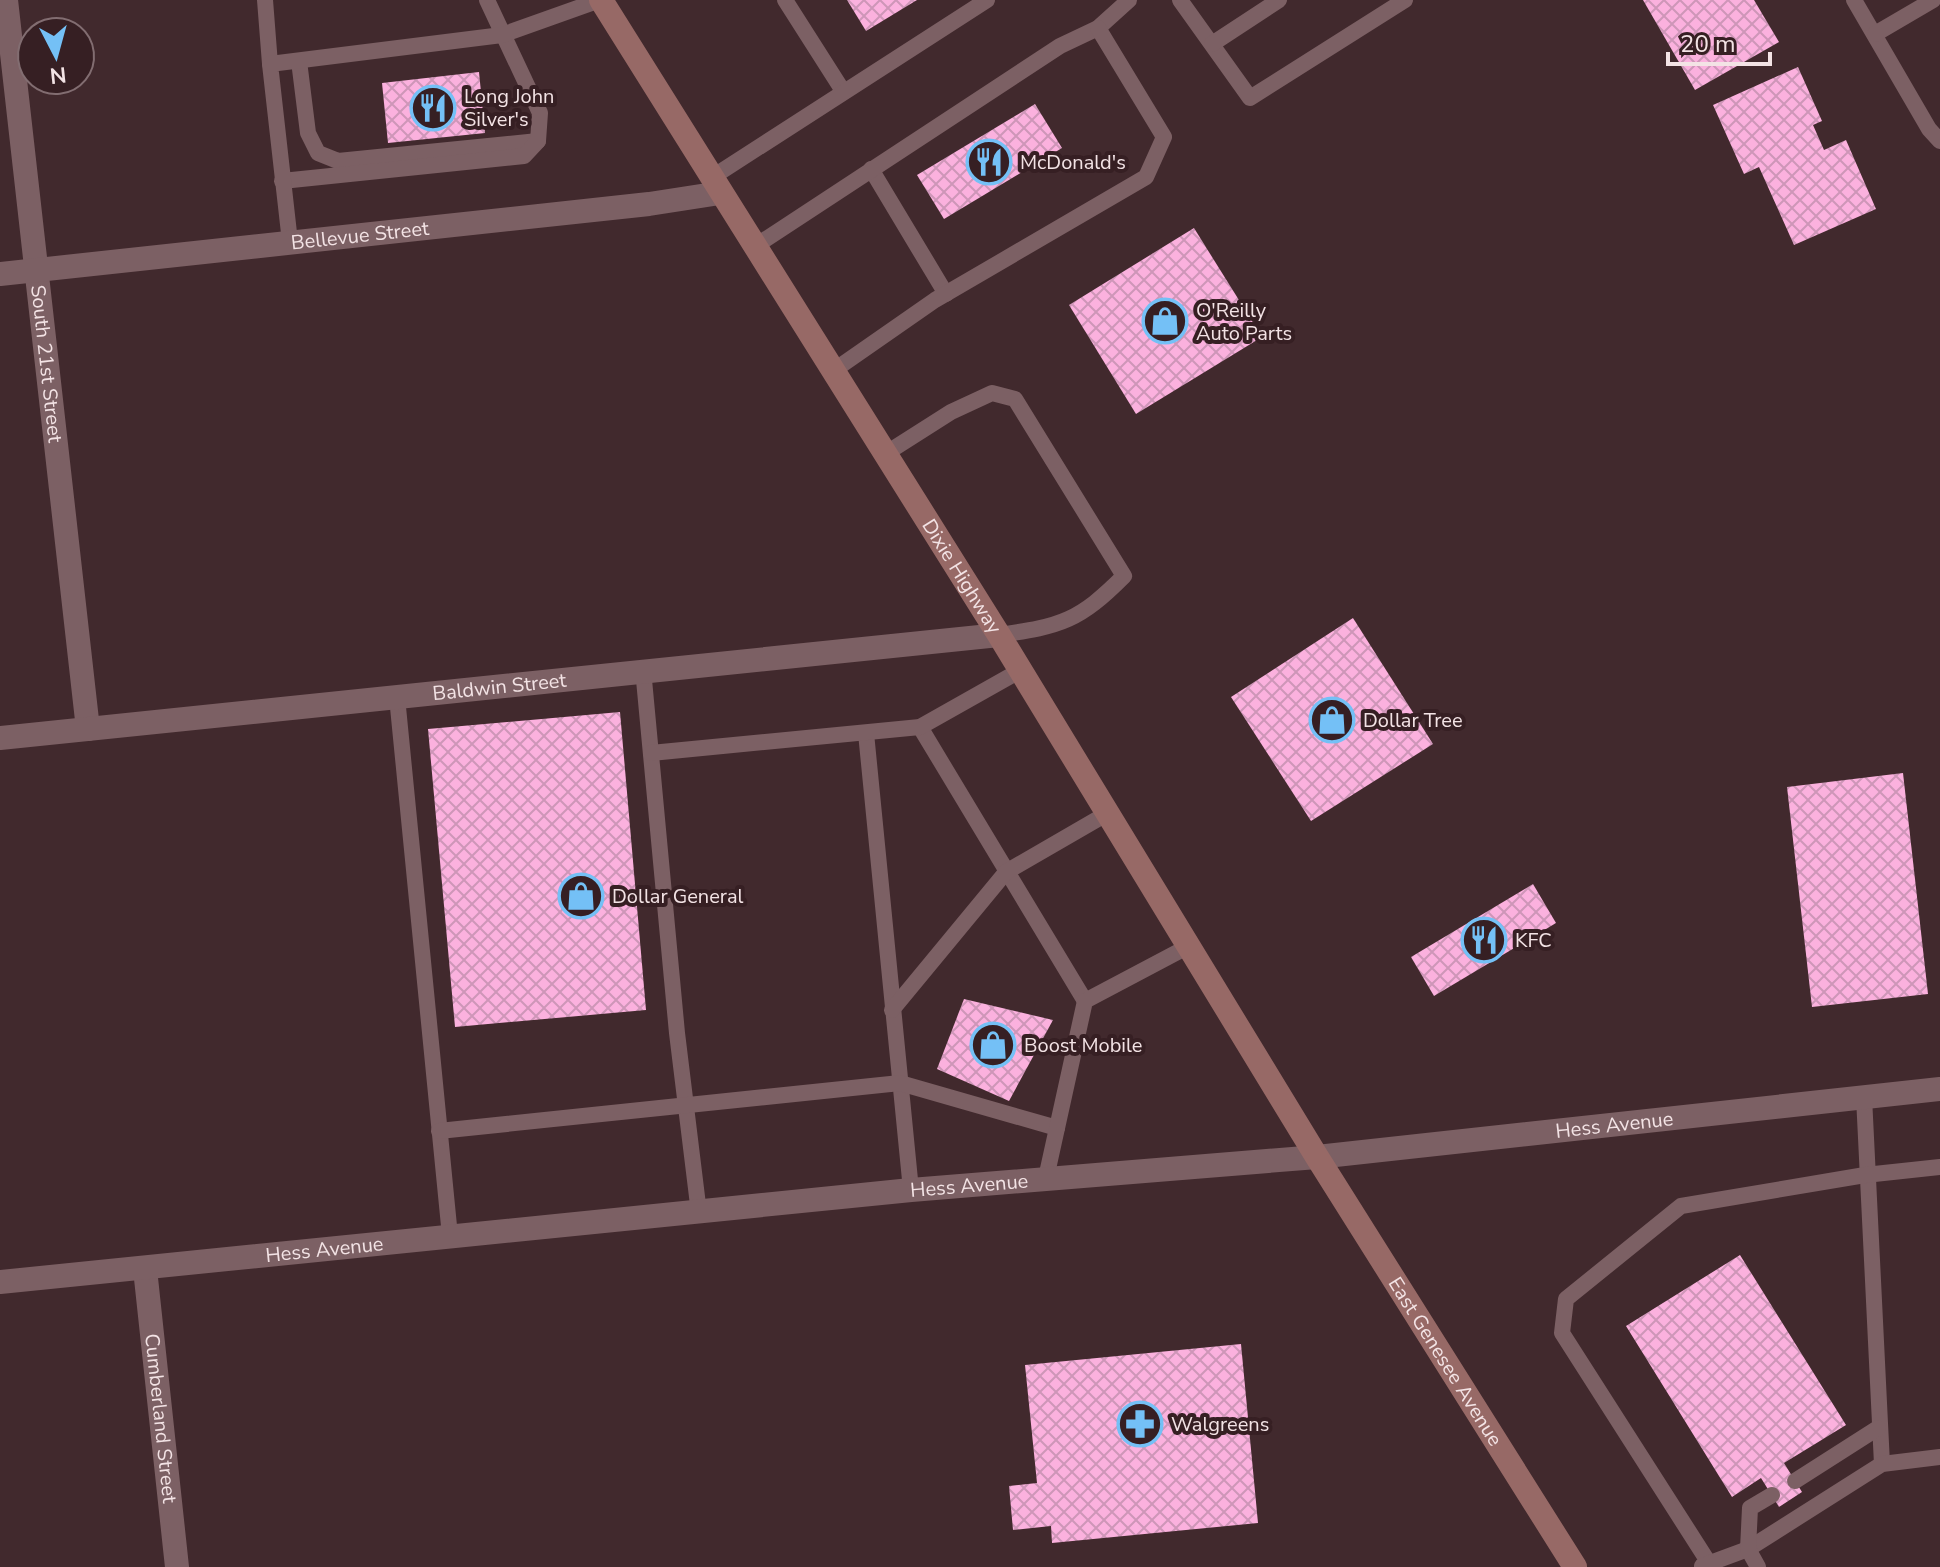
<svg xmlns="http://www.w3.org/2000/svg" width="1940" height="1567" font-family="'Nunito Sans',sans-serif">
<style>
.building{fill:url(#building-cross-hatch)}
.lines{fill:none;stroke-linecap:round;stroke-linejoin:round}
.service{stroke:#7c6064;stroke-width:16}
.minor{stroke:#7c6064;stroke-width:24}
.tertiary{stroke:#7c6064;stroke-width:24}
.secondary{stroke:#976966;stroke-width:24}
.labels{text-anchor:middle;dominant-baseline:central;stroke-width:8;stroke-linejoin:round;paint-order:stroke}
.poi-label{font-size:20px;fill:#f3e3e5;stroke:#361f23;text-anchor:start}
.street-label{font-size:20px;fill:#f3e3e5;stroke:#361f23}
</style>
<defs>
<pattern id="building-cross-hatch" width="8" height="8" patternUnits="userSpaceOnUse" patternTransform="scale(2)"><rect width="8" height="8" fill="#fbb1de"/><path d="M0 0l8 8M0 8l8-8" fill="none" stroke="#ce96b8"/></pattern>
</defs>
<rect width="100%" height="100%" fill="#41292d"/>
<!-- building -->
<g class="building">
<path d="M847 0H917L866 31Z"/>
<path d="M1643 0H1754L1779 42 1695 90Z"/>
<path d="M1798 67 1822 121 1813 125 1824 150 1846 140 1876 209 1794 245 1759 167 1744 174 1713 105Z"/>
<path d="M479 72 485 133 388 143 382 83Z"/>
<path d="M1035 104 1062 148 944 219 917 175Z"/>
<path d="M1194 228 1262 337 1136 414 1069 305Z"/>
<path d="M1353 618 1433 744 1311 821 1231 697Z"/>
<path d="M620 712 646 1010 455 1027 428 729Z"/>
<path d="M1903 773 1928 994 1812 1007 1787 787Z"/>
<path d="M1533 884 1556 923 1434 996 1411 957Z"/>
<path d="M964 999 1053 1020 1009 1101 937 1069Z"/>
<path d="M1740 1255 1846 1425 1784 1463 1802 1492 1779 1507 1761 1478 1732 1497 1626 1326Z"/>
<path d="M1241 1344 1258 1523 1052 1543 1051 1526 1013 1530 1009 1486 1037 1483 1025 1365Z"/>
</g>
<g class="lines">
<!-- service -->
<g class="service">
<path d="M265 0 270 64"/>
<path d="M785 0 843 91"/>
<path d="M1180 0 1250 98 1405 0"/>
<path d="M1854 0 1929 129 1940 141"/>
<path d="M1875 34 1933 0"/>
<path d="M1212 44 1279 0"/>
<path d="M299 61 308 133 318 153 338 161 538 141"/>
<path d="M871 169 946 294"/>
<path d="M711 178 987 0"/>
<path d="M282 181 524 156 538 141 540 113 487 0"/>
<path d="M290 242 270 64 502 35 600 0"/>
<path d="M754 247 1060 46 1098 28 1129 0"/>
<path d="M833 371 935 300 1146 177 1164 137 1098 28"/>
<path d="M885 454 951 412 992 393 1015 399 1124 576C1079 621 1062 626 999 635"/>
<path d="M643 669 677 1033 699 1213"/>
<path d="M397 697 450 1236"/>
<path d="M920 727 1085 1001"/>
<path d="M866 733 911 1190"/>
<path d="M651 753 920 727 1021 670"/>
<path d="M892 1010 1006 872 1108 813"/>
<path d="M1864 1097 1882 1464"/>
<path d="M439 1131 900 1083 1057 1128"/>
<path d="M1046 1178 1085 1001 1189 946"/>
<path d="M1795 1481 1878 1428"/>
<path d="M1709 1563 1562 1333 1566 1299 1681 1206 1865 1175 1940 1167"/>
<path d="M1702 1566 1748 1549 1882 1464 1940 1457"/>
<path d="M1758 1567 1748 1549 1750 1508 1772 1495"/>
</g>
<!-- minor -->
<g class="minor">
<path id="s1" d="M6 0 88 729"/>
<path id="s2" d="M0 274 649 204 720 193"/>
<path id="s3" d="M0 738 999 635"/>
<path id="s4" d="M145 1269 177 1567"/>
</g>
<!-- tertiary -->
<path class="tertiary" id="s5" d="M0 1282 911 1190 1317 1157 1940 1089"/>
<!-- secondary -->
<path class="secondary" id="s6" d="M601 0 999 635 1317 1157 1575 1567"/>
</g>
<!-- icons -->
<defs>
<g id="restaurant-ring" transform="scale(2.3)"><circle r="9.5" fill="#361f23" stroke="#74c0f6" stroke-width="1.5"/><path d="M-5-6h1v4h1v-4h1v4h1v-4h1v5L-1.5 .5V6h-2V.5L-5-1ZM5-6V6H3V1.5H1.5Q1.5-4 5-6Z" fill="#74c0f6"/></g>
<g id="shop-ring" transform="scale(2.3)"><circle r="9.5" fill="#361f23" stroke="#74c0f6" stroke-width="1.5"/><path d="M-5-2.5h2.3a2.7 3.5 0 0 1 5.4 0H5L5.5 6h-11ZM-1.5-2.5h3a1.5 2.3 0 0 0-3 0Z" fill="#74c0f6"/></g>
<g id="pharmacy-ring" transform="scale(2.3)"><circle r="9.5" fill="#361f23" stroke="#74c0f6" stroke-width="1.5"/><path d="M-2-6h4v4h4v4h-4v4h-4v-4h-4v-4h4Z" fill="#74c0f6"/></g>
</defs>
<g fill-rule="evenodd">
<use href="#restaurant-ring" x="433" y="108"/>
<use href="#restaurant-ring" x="989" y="162"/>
<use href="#shop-ring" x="1165" y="321"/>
<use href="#shop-ring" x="1332" y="720"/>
<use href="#shop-ring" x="581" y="896"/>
<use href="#restaurant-ring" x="1484" y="940"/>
<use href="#shop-ring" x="993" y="1045"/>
<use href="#pharmacy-ring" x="1140" y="1424"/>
</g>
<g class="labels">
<!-- poi labels -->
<g class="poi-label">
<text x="464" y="96">Long John<tspan x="464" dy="23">Silver's</tspan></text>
<text x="1020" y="162">McDonald's</text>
<text x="1196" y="310">O'Reilly<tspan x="1196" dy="23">Auto Parts</tspan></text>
<text x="1363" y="720">Dollar Tree</text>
<text x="612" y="896">Dollar General</text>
<text x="1515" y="940">KFC</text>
<text x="1024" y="1045">Boost Mobile</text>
<text x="1171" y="1424">Walgreens</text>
</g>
<!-- street labels -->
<g class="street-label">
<text stroke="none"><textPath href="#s2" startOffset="362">Bellevue Street</textPath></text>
<text stroke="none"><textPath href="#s1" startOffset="366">South 21st Street</textPath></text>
<text stroke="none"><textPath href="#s6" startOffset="680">Dixie Highway</textPath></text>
<text stroke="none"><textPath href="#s3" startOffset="502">Baldwin Street</textPath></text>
<text stroke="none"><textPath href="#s5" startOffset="1622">Hess Avenue</textPath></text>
<text stroke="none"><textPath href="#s5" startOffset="974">Hess Avenue</textPath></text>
<text stroke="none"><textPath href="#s5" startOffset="326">Hess Avenue</textPath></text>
<text stroke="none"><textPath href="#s6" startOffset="1602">East Genesee Avenue</textPath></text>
<text stroke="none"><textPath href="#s4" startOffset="150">Cumberland Street</textPath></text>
</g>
</g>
<!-- north arrow -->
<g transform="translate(56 56) rotate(174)"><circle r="38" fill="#361f23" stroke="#826d71" stroke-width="2"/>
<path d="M0-6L14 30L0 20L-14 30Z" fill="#74c0f6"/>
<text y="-12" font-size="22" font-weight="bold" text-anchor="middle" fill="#f3e3e5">N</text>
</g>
<!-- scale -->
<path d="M1668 52v12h102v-12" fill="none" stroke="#f3e3e5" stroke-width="4"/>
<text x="1680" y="52" font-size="24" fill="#f3e3e5" stroke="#361f23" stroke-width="6" paint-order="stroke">20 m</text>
</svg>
